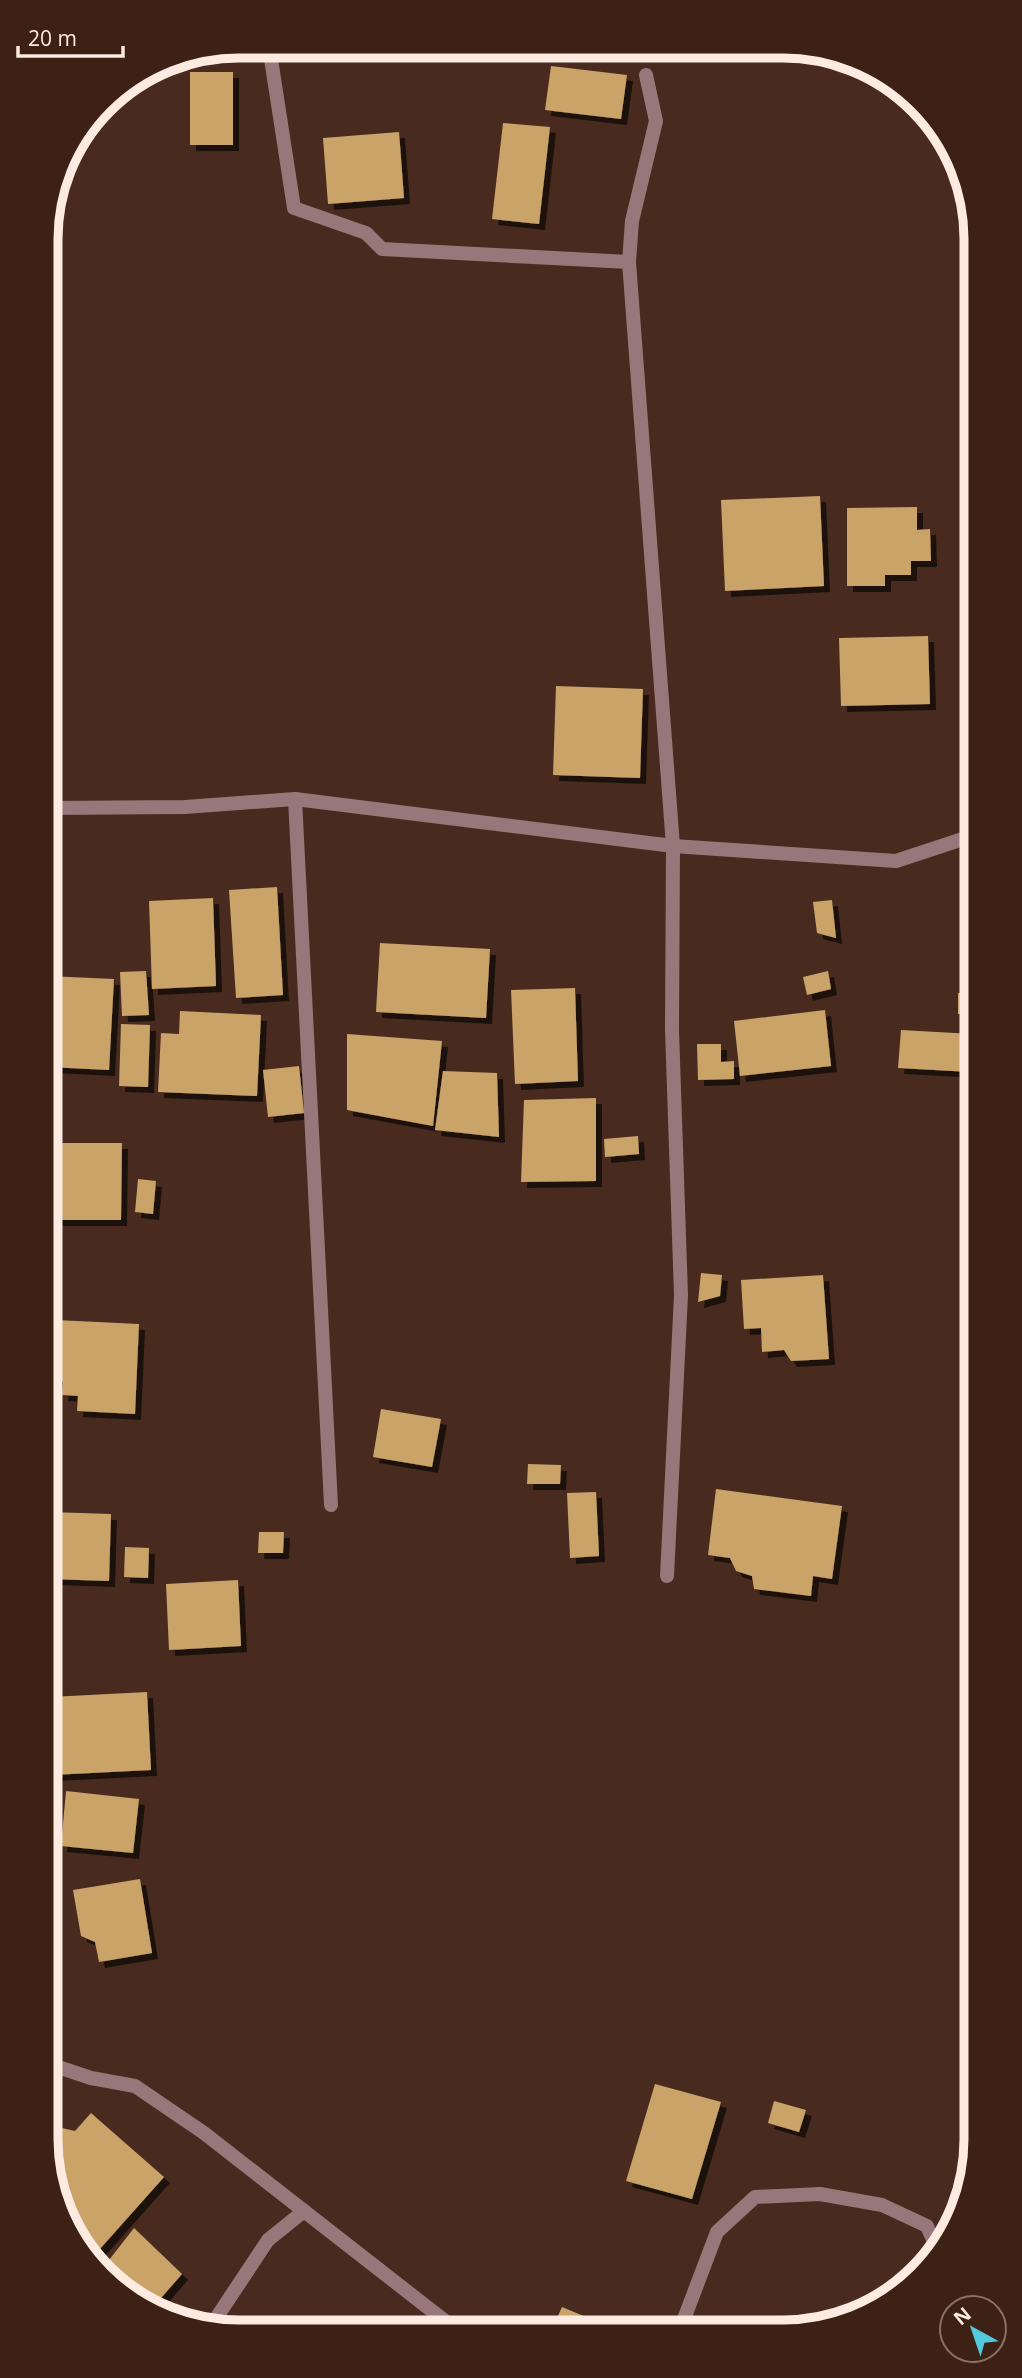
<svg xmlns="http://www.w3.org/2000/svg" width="1022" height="2378" font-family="'Open Sans',sans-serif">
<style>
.building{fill:#c9a368;filter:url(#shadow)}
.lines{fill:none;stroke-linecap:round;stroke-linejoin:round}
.minor{stroke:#97777a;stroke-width:14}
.rim{fill:none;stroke:#fdeae1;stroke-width:9}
</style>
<defs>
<filter id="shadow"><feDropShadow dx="6" dy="6" stdDeviation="0" flood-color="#0009"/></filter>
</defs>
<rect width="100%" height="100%" fill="#482b1e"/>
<!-- building -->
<g class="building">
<path d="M551 66 627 75 621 119 545 110Z"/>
<rect x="190" y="72" width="43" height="73"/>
<path d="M503 123 550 127 539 224 492 219Z"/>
<path d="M399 132 404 198 328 204 323 138Z"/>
<path d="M820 496 824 586 725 591 721 500Z"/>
<path d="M917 507V530L930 529 931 561H911V575H885V586H847V508Z"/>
<path d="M928 636 930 704 841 706 839 638Z"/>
<path d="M556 686 643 689 640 778 553 775Z"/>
<path d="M277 887 283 995 236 998 229 890Z"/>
<path d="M213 898 216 986 152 989 149 901Z"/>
<path d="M832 900 836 938 817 933 813 902Z"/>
<path d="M380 943 490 949 486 1018 376 1012Z"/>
<path d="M146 971 149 1015 122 1016 120 972Z"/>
<path d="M828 971 831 989 807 995 803 977Z"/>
<path d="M48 976 114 979 109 1070 49 1067Z"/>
<path d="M575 988 578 1081 515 1084 511 990Z"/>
<rect x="958" y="993" width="15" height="21"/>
<path d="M825 1010 831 1066 740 1076 734 1021Z"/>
<path d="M180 1011 261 1015 257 1096 158 1092 161 1033 179 1034Z"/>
<path d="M121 1024 150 1025 148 1087 119 1086Z"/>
<path d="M901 1030 973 1034 971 1072 898 1068Z"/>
<path d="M347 1034 442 1041 433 1126 347 1110Z"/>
<path d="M697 1044H721V1062L734 1061V1079L698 1080Z"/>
<path d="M299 1066 304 1113 268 1117 263 1070Z"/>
<path d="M443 1071 497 1073 499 1137 435 1130Z"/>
<path d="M596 1098V1181L521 1182 524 1100Z"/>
<path d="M638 1136 639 1154 605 1157 604 1139Z"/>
<path d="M57 1143H122L121 1220H56Z"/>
<path d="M138 1179 156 1181 153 1214 135 1212Z"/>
<path d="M701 1273 722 1275 720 1296 698 1302Z"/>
<path d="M823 1275 829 1359 791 1361 784 1350 762 1352 761 1328 744 1329 741 1280Z"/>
<path d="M56 1320 139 1324 135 1414 77 1411 78 1396 62 1395 63 1382H53Z"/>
<path d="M381 1409 441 1419 432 1467 373 1457Z"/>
<path d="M528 1464 561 1465 560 1484H527Z"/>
<path d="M716 1489 842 1506 832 1579 813 1576 811 1596 754 1589 752 1576 736 1571 730 1558 708 1555Z"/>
<path d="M596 1492 599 1556 570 1558 567 1493Z"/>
<path d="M50 1512 111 1514 109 1581 50 1579Z"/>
<path d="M259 1532H284L283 1553H258Z"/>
<path d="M125 1547 149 1548 148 1578 124 1577Z"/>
<path d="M238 1580 241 1646 169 1650 166 1584Z"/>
<path d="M147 1692 151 1770 51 1775 50 1697Z"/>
<path d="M66 1791 139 1799 133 1853 61 1846Z"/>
<path d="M140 1879 152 1953 99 1962 95 1942 81 1936 73 1890Z"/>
<path d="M655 2084 721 2102 692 2199 626 2181Z"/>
<path d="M774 2101 806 2110 799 2132 768 2123Z"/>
<path d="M91 2113 164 2177 99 2250 79 2232 52 2189V2140L62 2128 75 2131Z"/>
<path d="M134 2228 182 2274 154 2306 111 2284 102 2269Z"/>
<path d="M562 2307 610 2327H553Z"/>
</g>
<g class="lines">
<!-- minor -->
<g class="minor">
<path d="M269 46 294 208 366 233 382 249 629 262 673 846 672 1030 681 1295 667 1576"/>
<path d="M629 262 632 221 656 121 646 75"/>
<path d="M295 799 331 1505"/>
<path d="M48 808 185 807 295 799 673 846 896 861 972 836"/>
<path d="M52 2065 91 2078 135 2086 204 2133 454 2328"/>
<path d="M681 2327 717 2232 755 2197 820 2194 882 2205 927 2226 938 2251"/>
<path d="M209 2329 268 2240 304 2211"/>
</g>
</g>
<!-- crop -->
<path d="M0 0H1022V2378H0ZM239 58H783A181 181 0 0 1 964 239V2139A181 181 0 0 1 783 2320H239A181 181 0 0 1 58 2139V239A181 181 0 0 1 239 58Z" fill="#3d2114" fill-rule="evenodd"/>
<path class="rim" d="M239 58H783A181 181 0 0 1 964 239V2139A181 181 0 0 1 783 2320H239A181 181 0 0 1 58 2139V239A181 181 0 0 1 239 58Z"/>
<!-- north arrow -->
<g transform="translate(973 2329) rotate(320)"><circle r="33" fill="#3d2114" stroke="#8a7166" stroke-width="2"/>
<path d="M0-5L12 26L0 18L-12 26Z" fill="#53cadc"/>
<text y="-10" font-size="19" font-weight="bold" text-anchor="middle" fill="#fdeae1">N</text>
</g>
<!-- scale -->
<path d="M18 46v10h105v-10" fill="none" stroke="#fdeae1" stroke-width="3.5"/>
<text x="28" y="46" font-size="21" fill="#fdeae1" stroke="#3d2114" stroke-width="5" paint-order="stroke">20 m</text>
</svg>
